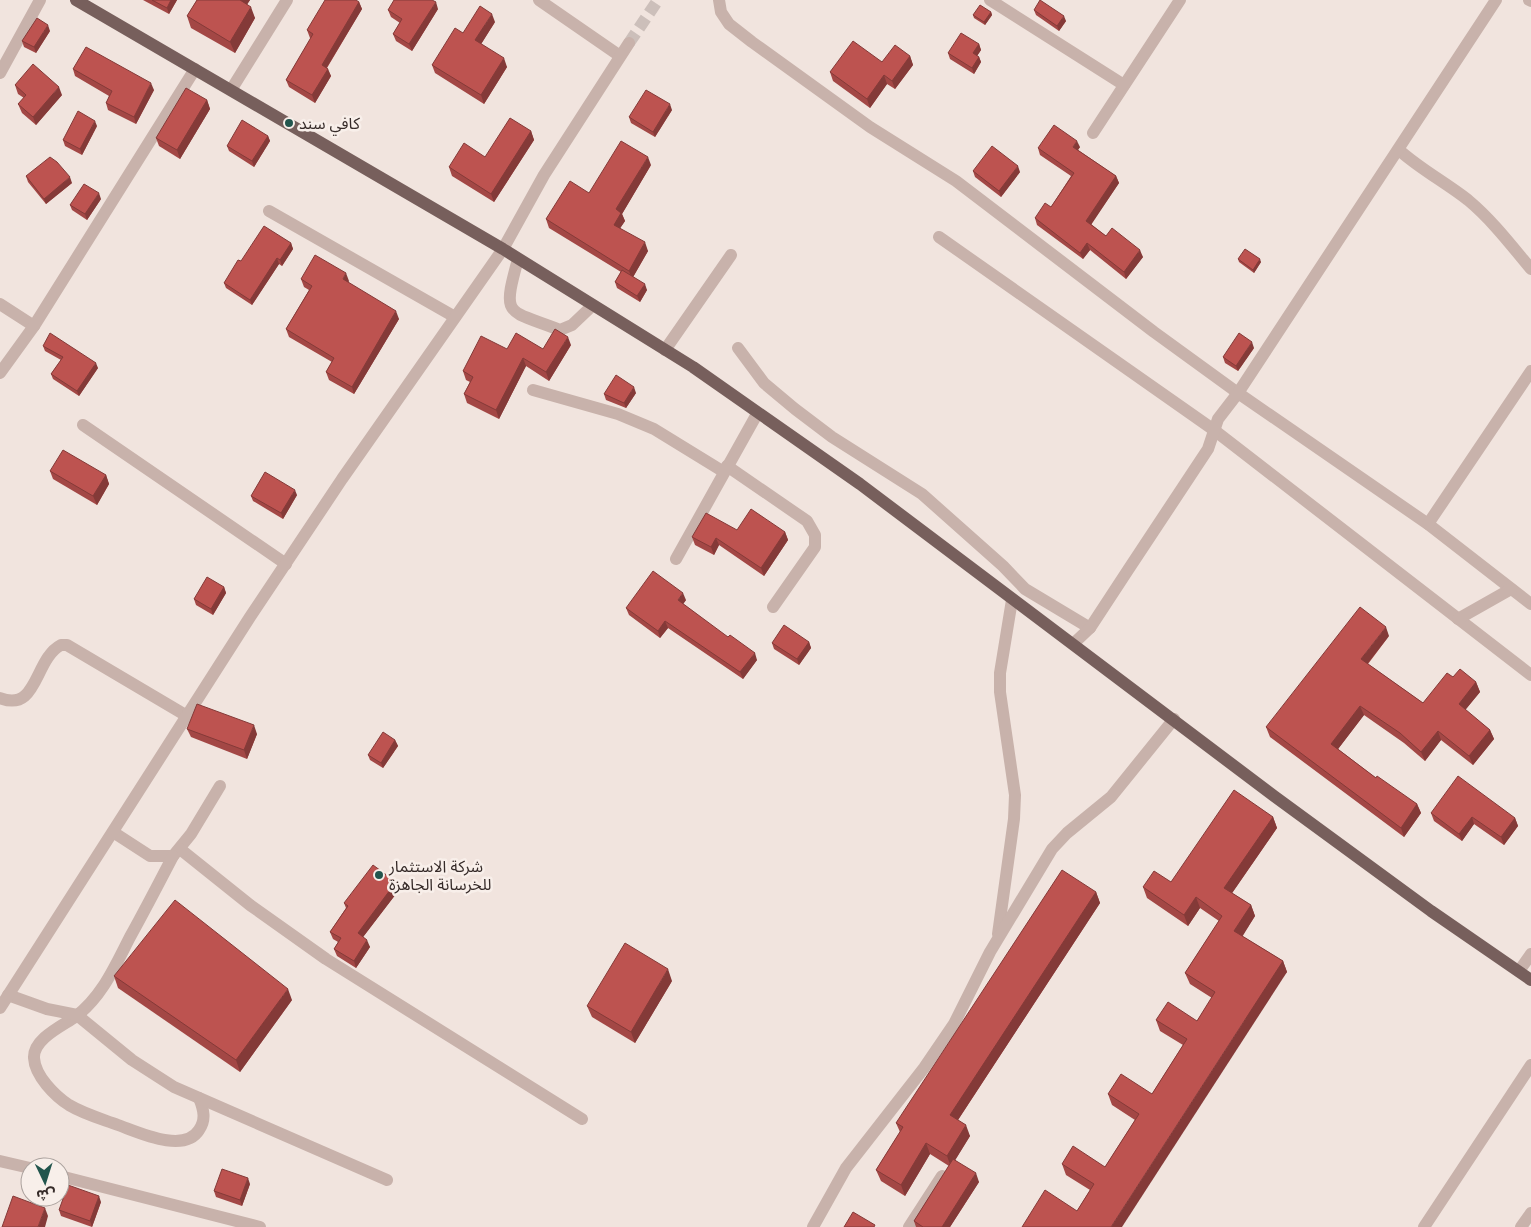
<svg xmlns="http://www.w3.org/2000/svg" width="1531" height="1227" font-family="'Golos Text','Noto Sans Arabic',sans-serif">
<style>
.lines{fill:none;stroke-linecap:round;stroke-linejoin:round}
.minor-tunnel{stroke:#ccbfba;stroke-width:12;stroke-dasharray:12 6;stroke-linecap:butt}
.minor{stroke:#c8b2ab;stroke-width:12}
.major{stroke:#775f5c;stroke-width:12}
.wall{fill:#a34745}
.shaded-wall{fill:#843a38}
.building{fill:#bd5350;stroke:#843a38}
.poi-dot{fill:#22554d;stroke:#f8efea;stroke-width:2}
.labels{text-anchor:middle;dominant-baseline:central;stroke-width:5;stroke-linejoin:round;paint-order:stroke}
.poi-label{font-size:16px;fill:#362b29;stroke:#f8efea;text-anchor:start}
</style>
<rect width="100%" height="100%" fill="#f1e4de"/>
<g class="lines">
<!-- minor-tunnel -->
<path class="minor-tunnel" d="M629 43 658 0"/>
<!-- minor -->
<g class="minor">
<path d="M539 0 620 56"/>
<path d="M719 0 721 12 729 24 752 42 870 127 956 181 1154 332 1238 393 1428 524 1531 604"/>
<path d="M990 0 1124 85"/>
<path d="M1529 0 1531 1"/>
<path d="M0 73 40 0"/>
<path d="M231 90 287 0"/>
<path d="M1093 133 1180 0"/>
<path d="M1399 150C1420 169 1445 182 1468 200 1492 220 1511 245 1531 269"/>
<path d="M269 211 455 317"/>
<path d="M939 237 1214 430 1531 675"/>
<path d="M518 259C502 318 506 309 560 330L572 325 592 306"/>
<path d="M0 304 34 326"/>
<path d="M738 348 764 383 795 409 832 437 922 494 1003 566 1025 589 1090 628"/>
<path d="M665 350 731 255"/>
<path d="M0 373 34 326 195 69"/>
<path d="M533 390 618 414 654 429 724 472"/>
<path d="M83 425 286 564"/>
<path d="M727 466 807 521 815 535V547L773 607"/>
<path d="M1428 524 1531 371"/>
<path d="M676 559 757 414"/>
<path d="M1458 619 1511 589"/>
<path d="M1073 644 1090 628 1128 570 1208 449 1218 419 1238 393 1496 0"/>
<path d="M0 698C38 713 34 659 61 645H67L187 716"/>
<path d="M113 832 150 856H173L191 834 220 786"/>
<path d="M180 849 250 905 326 959 582 1119"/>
<path d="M173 856C159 883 145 910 130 937 115 966 102 997 75 1017 62 1026 33 1039 34 1058 35 1076 55 1096 69 1105 84 1114 102 1119 118 1125 138 1132 184 1154 199 1130 206 1120 204 1110 199 1098"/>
<path d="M998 934 1014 819 1015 795 1000 692V673L1012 600"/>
<path d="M1519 971 1531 954"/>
<path d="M8 995 47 1009 77 1015 132 1060 174 1087 387 1180"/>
<path d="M0 1008 250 617 342 479 503 249 544 175 629 43"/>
<path d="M0 1161 30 1168"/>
<path d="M60 1176 260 1227"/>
<path d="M813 1227 846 1168 924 1068 954 1024 990 952 1052 849 1067 833 1111 797 1174 719"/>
<path d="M909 1227 942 1176"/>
<path d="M1424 1227 1531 1065"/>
<path d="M1521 1227 1531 1213"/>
</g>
<!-- major -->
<path class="major" d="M76 0 503 249 693 367 860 484 1274 796 1431 911 1531 980"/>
</g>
<!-- wall -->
<g class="wall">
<path d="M143 0H177L169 14Z"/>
<path d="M197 0H250L247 4 255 18 235 53 191 28 187 16Z"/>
<path d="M359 2 362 9 327 68 331 76 315 103 289 87 286 80 311 38H310L307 30Z"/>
<path d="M438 9 412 51 396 41 393 34 400 23 391 17 388 10Z"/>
<path d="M1034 10 1066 21 1059 31 1036 15Z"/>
<path d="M991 12 992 15 985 25 974 18 973 15Z"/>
<path d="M495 22 481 44 507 67 484 104 435 73 432 65 463 33Z"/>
<path d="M50 31 36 53 24 47 22 41Z"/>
<path d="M979 44 981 50 977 56 979 57 981 62 974 74 950 59 948 53Z"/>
<path d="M910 56 913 65 895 89 887 84 870 108 833 81 830 72Z"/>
<path d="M73 69 154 90 136 124 108 110 106 103 109 96 75 76Z"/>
<path d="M15 85 62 95 36 125 22 113 18 104 24 98 18 94Z"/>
<path d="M207 100 210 109 180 159 159 146 156 138Z"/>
<path d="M672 110 655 137 631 123 629 117Z"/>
<path d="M97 126 82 155 65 146 63 140Z"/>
<path d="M531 131 534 140 494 202 452 176 449 167 485 157Z"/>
<path d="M268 136 270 141 254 167 229 151 227 146Z"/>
<path d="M1080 147 1078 150 1116 176 1119 183 1091 224 1106 236 1143 257 1126 279 1090 250 1083 259 1037 225 1035 218 1051 207 1071 176 1040 155 1038 148Z"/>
<path d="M651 165 622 214 625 221 620 228 648 251 633 277 647 290 640 302 617 288 615 282 621 272 549 228 546 219 589 193Z"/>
<path d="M973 171 1020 172 1001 197 975 177Z"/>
<path d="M26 176 72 183 46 204 28 182Z"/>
<path d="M101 199 87 220 72 210 70 205Z"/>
<path d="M291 243 293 249 282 266 279 264 252 305 226 288 224 283 241 261Z"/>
<path d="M1238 259 1261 262 1254 273 1239 262Z"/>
<path d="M301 279 349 281 348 282 399 319 354 394 329 380 326 372 332 362 289 337 286 329 309 290 304 287Z"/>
<path d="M571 345 549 381 526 366 499 419 467 403 464 394 470 382 466 380 463 371 507 349H543Z"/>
<path d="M43 346 98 368 79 396 53 379 51 374 61 360 45 351Z"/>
<path d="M1254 348 1238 371 1225 363 1223 357Z"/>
<path d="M636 393 626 408 606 400 604 394Z"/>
<path d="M50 471 106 475 109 484 97 505 53 479Z"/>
<path d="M297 495 283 519 253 501 251 496Z"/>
<path d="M737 530 785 532 788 540 764 576 719 545 714 555 695 545 692 537Z"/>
<path d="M224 587 226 593 213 615 196 605 194 599Z"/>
<path d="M686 600 683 604 757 660 743 679 668 628 660 638 629 615 626 608Z"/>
<path d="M1389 636 1368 664 1423 703 1453 677 1476 682 1480 692 1465 710 1490 730 1494 739 1473 765 1441 740 1425 761 1404 743 1364 715 1338 749 1376 778 1417 804 1421 813 1404 837 1270 737 1266 727Z"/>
<path d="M809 642 811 648 799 665 774 649 772 643Z"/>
<path d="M187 729 257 734 247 759 191 737Z"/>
<path d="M395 740 398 746 383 768 370 760 368 755Z"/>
<path d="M1431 813 1515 818 1518 826 1504 845 1474 824 1462 841 1434 821Z"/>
<path d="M1273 817 1277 828 1232 893 1251 905 1255 916 1242 936 1283 961 1287 972 1077 1211 1090 1190 1066 1175 1062 1164 1105 1167 1135 1120 1112 1105 1108 1094H1152L1183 1045 1160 1031 1156 1020 1197 1021 1212 998 1190 984 1185 973 1219 921 1200 908 1188 926 1147 898 1143 887 1171 882Z"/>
<path d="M396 882 399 890 363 937 370 947 356 968 337 956 334 949 338 942 333 939 330 932 346 908 344 903Z"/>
<path d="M1096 892 1100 903 958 1120 970 1136 955 1160 979 1182 950 1227H916L914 1221 949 1166 930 1154 905 1196 881 1181 876 1170 900 1132 896 1123Z"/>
<path d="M114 976 292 1000 240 1072 118 988Z"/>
<path d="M672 981 635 1043 592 1017 587 1006Z"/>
<path d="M250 1184 242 1206 216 1197 214 1191Z"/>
<path d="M101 1202 92 1227 61 1216 59 1210Z"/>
</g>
<!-- shaded-wall -->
<g class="shaded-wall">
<path d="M171 0H177L169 14 167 8Z"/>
<path d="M239 0H250L243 11Z"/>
<path d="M359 2 362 9 324 72 322 65Z"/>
<path d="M436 2 438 9 412 51 409 44Z"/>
<path d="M251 7 255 18 235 53 230 42Z"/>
<path d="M991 12 992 15 985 25 984 22Z"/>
<path d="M492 14 495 22 478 49 475 40Z"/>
<path d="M1064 16 1066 21 1059 31 1057 26Z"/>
<path d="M48 25 50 31 36 53 34 47Z"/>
<path d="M979 44 981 50 975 59 973 53Z"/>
<path d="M910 56 913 65 895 89 892 81Z"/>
<path d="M979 57 981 62 974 74 972 68Z"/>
<path d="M504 58 507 67 484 104 481 95Z"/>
<path d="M328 69 331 76 315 103 312 95Z"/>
<path d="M884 75 887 84 870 108 867 99Z"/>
<path d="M151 83 154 90 136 124 134 117Z"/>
<path d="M59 87 62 95 36 125 33 117Z"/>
<path d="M207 100 210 109 180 159 177 150Z"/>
<path d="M670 104 672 110 655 137 653 132Z"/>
<path d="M95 121 97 126 82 155 80 149Z"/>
<path d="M531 131 534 140 494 202 491 194Z"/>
<path d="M268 136 270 141 254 167 252 161Z"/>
<path d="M1077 141 1080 147 1075 154 1073 147Z"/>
<path d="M648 157 651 165 622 214 625 221 617 233 614 225 616 209Z"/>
<path d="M1018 166 1020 172 1001 197 999 191Z"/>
<path d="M1116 176 1119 183 1089 228 1086 221Z"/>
<path d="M70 177 72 183 46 204 44 199Z"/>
<path d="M99 193 101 199 87 220 85 214Z"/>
<path d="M645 242 648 251 632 279 629 271Z"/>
<path d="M291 243 293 249 282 266 280 260Z"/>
<path d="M1087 243 1090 250 1083 259 1080 253Z"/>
<path d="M1140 250 1143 257 1126 279 1124 272Z"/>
<path d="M277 258 279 264 252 305 250 300Z"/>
<path d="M1260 259 1261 262 1254 273 1253 270Z"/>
<path d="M346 273 349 281 346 287 343 279Z"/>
<path d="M645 284 647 290 640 302 637 296Z"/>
<path d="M396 311 399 319 354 394 352 387Z"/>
<path d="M568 337 571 345 549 381 546 372Z"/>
<path d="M1252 342 1254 348 1238 371 1236 366Z"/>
<path d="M523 358 526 366 499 419 496 410Z"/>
<path d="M96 363 98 368 79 396 77 391Z"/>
<path d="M634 387 636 393 626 408 624 403Z"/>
<path d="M106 475 109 484 97 505 93 496Z"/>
<path d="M295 490 297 495 283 519 281 513Z"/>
<path d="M785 532 788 540 764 576 761 568Z"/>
<path d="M716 538 719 545 714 555 711 547Z"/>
<path d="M224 587 226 593 213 615 211 609Z"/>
<path d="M683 593 686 600 681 607 678 600Z"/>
<path d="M665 621 668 628 660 638 658 631Z"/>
<path d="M1386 627 1389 636 1364 668 1361 659Z"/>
<path d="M809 642 811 648 799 665 797 659Z"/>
<path d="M755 653 757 660 743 679 740 672Z"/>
<path d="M1476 682 1480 692 1462 714 1459 704Z"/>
<path d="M1360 706 1364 715 1335 753 1331 744Z"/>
<path d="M254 725 257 734 247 759 244 750Z"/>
<path d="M1490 730 1494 739 1473 765 1469 756Z"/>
<path d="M1438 731 1441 740 1425 761 1421 752Z"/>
<path d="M395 740 398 746 383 768 381 763Z"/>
<path d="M1417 804 1421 813 1404 837 1401 828Z"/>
<path d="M1273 817 1277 828 1228 899 1224 888Z"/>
<path d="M1472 817 1474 824 1462 841 1459 834Z"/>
<path d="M1515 818 1518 826 1504 845 1501 837Z"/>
<path d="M396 882 399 890 360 941 358 933Z"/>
<path d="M1096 892 1100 903 954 1126 950 1115Z"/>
<path d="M1196 897 1200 908 1188 926 1184 915Z"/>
<path d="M1251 905 1255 916 1239 942 1234 931Z"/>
<path d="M367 940 370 947 356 968 354 961Z"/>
<path d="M1283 961 1287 972 1122 1227H1111Z"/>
<path d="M668 969 672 981 635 1043 631 1032Z"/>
<path d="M288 989 292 1000 240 1072 236 1060Z"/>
<path d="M966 1125 970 1136 951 1167 947 1156Z"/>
<path d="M926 1143 930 1154 905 1196 901 1185Z"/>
<path d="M976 1173 979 1182 950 1227H942Z"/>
<path d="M248 1178 250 1184 242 1206 240 1200Z"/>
<path d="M99 1196 101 1202 92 1227 90 1221Z"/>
<path d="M45 1208 48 1216 45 1227H38Z"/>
</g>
<!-- building -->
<g class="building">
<path d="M152 0H171L167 8Z"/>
<path d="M197 0H240L251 7 230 42 187 16Z"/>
<path d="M325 0H356L359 2 322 65 328 69 312 95 286 80 313 34 307 30Z"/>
<path d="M394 0H432L436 2 409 44 393 34 402 19 388 10Z"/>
<path d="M1040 0 1064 16 1057 26 1034 10Z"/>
<path d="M980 5 991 12 984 22 973 15Z"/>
<path d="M480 6 492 14 475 40 504 58 481 95 432 65 455 28 463 33Z"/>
<path d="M37 18 48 25 34 47 22 41Z"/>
<path d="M961 33 979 44 973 53 979 57 972 68 948 53Z"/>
<path d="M853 41 882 62 895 45 910 56 892 81 884 75 867 99 830 72Z"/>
<path d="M86 47 151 83 134 117 106 103 112 91 73 69Z"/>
<path d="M33 64 59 87 33 117 18 104 26 95 15 85Z"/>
<path d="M186 88 207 100 177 150 156 138Z"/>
<path d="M646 90 670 104 653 132 629 117Z"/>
<path d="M78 111 95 121 80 149 63 140Z"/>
<path d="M510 118 531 131 491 194 449 167 464 143 485 157Z"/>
<path d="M242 120 268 136 252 161 227 146Z"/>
<path d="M1054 125 1077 141 1073 147 1116 176 1086 221 1106 236 1112 228 1140 250 1124 272 1087 243 1080 253 1035 218 1045 203 1051 207 1074 173 1038 148Z"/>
<path d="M621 141 648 157 616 209 621 213 614 225 645 242 629 271 546 219 570 181 589 193Z"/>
<path d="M992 146 1018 166 999 191 973 171Z"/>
<path d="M50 157 57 162 70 177 44 199 26 176Z"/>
<path d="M84 184 99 193 85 214 70 205Z"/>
<path d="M264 226 291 243 280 260 277 258 250 300 224 283 238 260 241 261Z"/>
<path d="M1245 249 1260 259 1253 270 1238 259Z"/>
<path d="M315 255 346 273 343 279 396 311 352 387 326 372 334 358 286 329 312 286 301 279Z"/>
<path d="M622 270 645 284 637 296 615 282Z"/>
<path d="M555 329 568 337 546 372 523 358 496 410 464 394 473 377 463 371 481 336 507 349 516 333 543 349Z"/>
<path d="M50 333 96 363 77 391 51 374 63 357 43 346Z"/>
<path d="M1239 333 1252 342 1236 366 1223 357Z"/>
<path d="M616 375 634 387 624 403 604 394Z"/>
<path d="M63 450 106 475 93 496 50 471Z"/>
<path d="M265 472 295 490 281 513 251 496Z"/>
<path d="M751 509 785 532 761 568 716 538 711 547 692 537 706 513 737 530Z"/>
<path d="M653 571 683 593 678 600 728 637 730 635 755 653 740 672 665 621 658 631 626 608Z"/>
<path d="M207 577 224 587 211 609 194 599Z"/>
<path d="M1360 607 1386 627 1361 659 1423 703 1447 673 1453 677 1460 669 1476 682 1459 704 1490 730 1469 756 1438 731 1421 752 1400 733 1360 706 1331 744 1376 778 1377 776 1417 804 1401 828 1266 727Z"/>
<path d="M784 625 809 642 797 659 772 643Z"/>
<path d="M197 704 254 725 244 750 187 729Z"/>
<path d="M383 732 395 740 381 763 368 755Z"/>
<path d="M1458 776 1515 818 1501 837 1472 817 1459 834 1431 813Z"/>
<path d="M1234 790 1273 817 1224 888 1251 905 1234 931 1283 961 1111 1227H1022L1045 1190 1077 1211 1094 1184 1062 1164 1073 1146 1105 1167 1139 1114 1108 1094 1121 1074 1152 1094 1187 1039 1156 1020 1168 1002 1197 1021 1215 992 1185 973 1222 916 1196 897 1184 915 1143 887 1154 871 1171 882Z"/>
<path d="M373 865 396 882 358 933 367 940 354 961 334 949 341 938 330 932 348 906 344 903Z"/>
<path d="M1062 870 1096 892 950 1115 966 1125 947 1156 926 1143 901 1185 876 1170 903 1127 896 1123Z"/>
<path d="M175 900 288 989 236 1060 114 976Z"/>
<path d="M625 943 668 969 631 1032 587 1006Z"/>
<path d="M953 1159 976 1173 942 1227H923L914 1221Z"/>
<path d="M222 1169 248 1178 240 1200 214 1191Z"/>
<path d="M68 1185 99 1196 90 1221 59 1210Z"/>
<path d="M13 1196 45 1208 38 1227H2Z"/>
<path d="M853 1212 875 1225 874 1227H844Z"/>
</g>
<!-- markers -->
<g class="poi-dot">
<circle cx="289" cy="123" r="5"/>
<circle cx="379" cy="875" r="5"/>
</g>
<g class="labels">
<!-- poi labels -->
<g class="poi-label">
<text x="299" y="123">كافي سند</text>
<text x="389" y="866">شركة الاستثمار<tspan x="389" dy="18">للخرسانة الجاهزة</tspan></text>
</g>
</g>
<!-- north arrow -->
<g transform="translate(45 1182) rotate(176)"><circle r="24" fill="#f8efea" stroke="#aaa19d"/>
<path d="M0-4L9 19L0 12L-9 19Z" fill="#22554d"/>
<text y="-8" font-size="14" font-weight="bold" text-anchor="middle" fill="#362b29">ش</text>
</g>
</svg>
